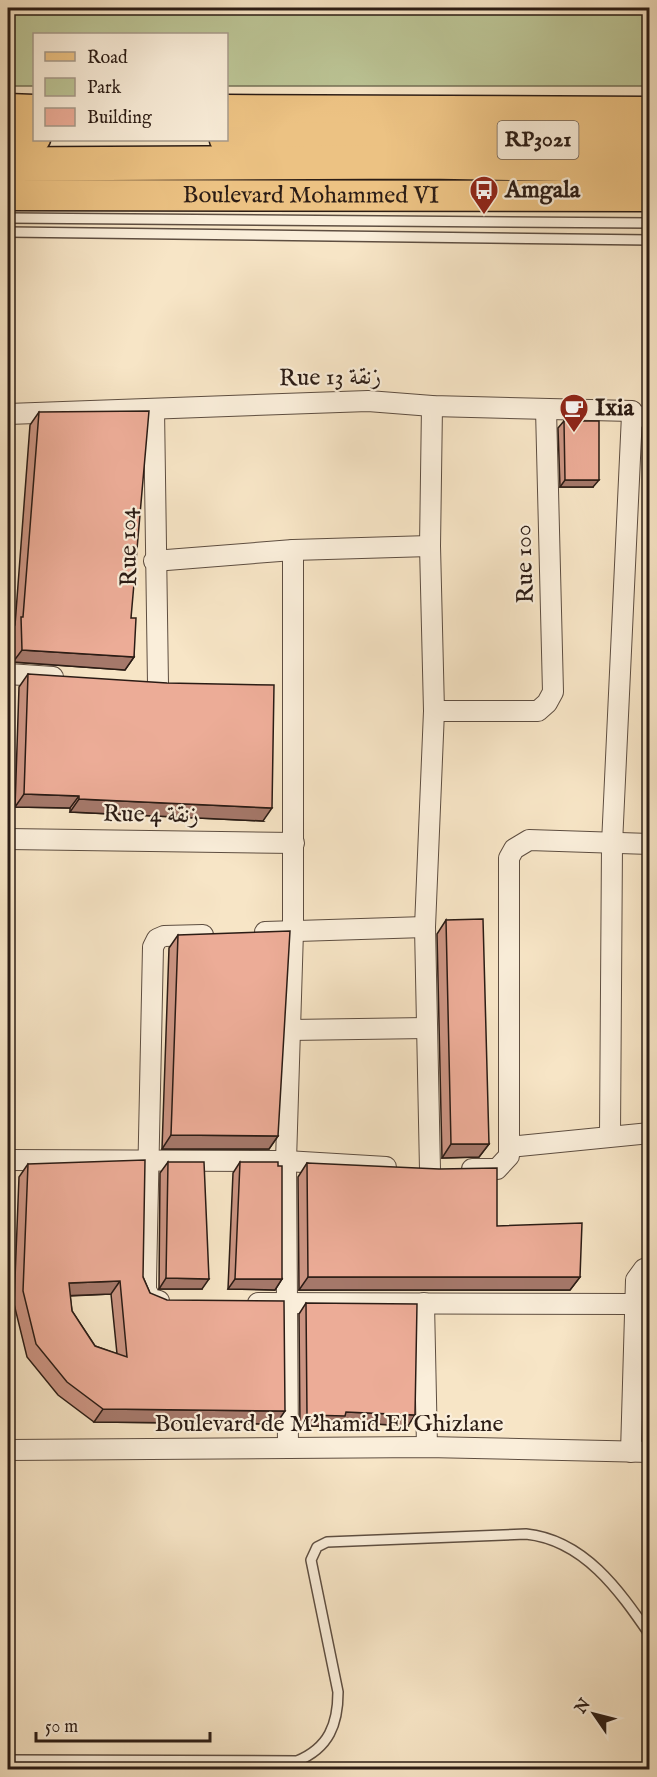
<svg xmlns="http://www.w3.org/2000/svg" width="657" height="1777" font-family="'IM FELL English',Amiri,serif">
<style>
.green{fill:#bcc596;stroke:#747056;stroke-width:1.5}
.lines{fill:none;stroke-linecap:round;stroke-linejoin:round}
.lane-casing{stroke:#5e4e41;stroke-width:12}
.street-casing{stroke:#5e4e41;stroke-width:22}
.primary-casing{stroke:#2b1c15;stroke-width:33}
.highway-casing{stroke:#2b1c15;stroke-width:36}
.lane{stroke:#faeeda;stroke-width:9}
.street{stroke:#faeeda;stroke-width:20}
.primary{stroke:#ecc283;stroke-width:30}
.highway{stroke:#ecc283;stroke-width:33}
.wall{fill:#cb9482;stroke:#2b1c15;stroke-width:1.5;fill-rule:evenodd}
.shaded-wall{fill:#a5786a;stroke:#2b1c15;stroke-width:1.5}
.building{fill:#ecac97;stroke:#2b1c15;stroke-width:1.5;fill-rule:evenodd}
.labels{text-anchor:middle;dominant-baseline:central;stroke-width:4.5;stroke-linejoin:round;paint-order:stroke}
.shield{fill:#faeeda;stroke:#695b50;stroke-width:1.5}
.shield-label{font-size:22px;font-weight:bold;fill:#2b1c15}
.poi-label{font-size:24px;font-weight:bold;fill:#2b1c15;stroke:#faeeda;text-anchor:start}
.street-label{font-size:24px;fill:#2b1c15;stroke:#faeeda}
</style>
<rect width="100%" height="100%" fill="#f7e5c6"/>
<filter id="stains"><feTurbulence type="fractalNoise" baseFrequency=".00333" numOctaves="4"/><feColorMatrix values="0 0 0 0 .2 0 0 0 0 .09 0 0 0 0 .02 0 0 0 .5 -.17"/></filter>
<radialGradient id="worn" r=".72"><stop offset=".6" stop-color="#630" stop-opacity="0"/><stop offset="1" stop-color="#630" stop-opacity=".3"/></radialGradient>
<!-- green -->
<path class="green" d="M8 8H649V86H227L226 34H34V86H8Z"/>
<g class="lines">
<!-- lane casing -->
<g class="lane-casing">
<g id="lane">
<path d="M8 218 650 223"/>
<path d="M8 232 650 240"/>
<path d="M8 1760 297 1761C329 1748 338 1724 338 1692L311 1560 317 1547 327 1542 526 1534C584 1540 619 1590 650 1635"/>
</g>
</g>
<!-- street casing -->
<g class="street-casing">
<g id="street">
<path d="M154 409 158 684"/>
<path d="M8 414 368 401 432 406 632 411V415L650 418"/>
<path d="M154 561 293 550 430 546"/>
<path d="M8 674 53 677"/>
<path d="M434 711H538L547 703 553 692 546 409"/>
<path d="M8 839 294 843"/>
<path d="M265 932 425 927"/>
<path d="M290 1030 427 1028"/>
<path d="M610 1135 612 844 632 415"/>
<path d="M509 1147 650 1133"/>
<path d="M8 1160 286 1161 386 1167"/>
<path d="M472 1169H497L509 1156V858L514 849 529 840 650 844"/>
<path d="M430 1170 425 927 434 711 430 546 432 406"/>
<path d="M159 1301 151 1299 146 1290V1280L153 947 157 939 164 936 203 935"/>
<path d="M258 1303 634 1304"/>
<path d="M424 1303 427 1447"/>
<path d="M288 1448 286 1161 293 931V550"/>
<path d="M8 1450 427 1447 650 1452"/>
<path d="M631 1452 636 1280 644 1269 650 1267"/>
</g>
</g>
<!-- primary casing -->
<g class="primary-casing">
<g id="primary">
<path d="M8 109 34 110"/>
<path d="M226 110 650 112"/>
<path id="s1" d="M8 195 650 196"/>
</g>
</g>
<!-- highway casing -->
<g class="highway-casing">
<g id="highway">
<path d="M8 137H34"/>
<path d="M226 138 650 141"/>
<path d="M8 164 427 162 650 166"/>
</g>
</g>
<!-- lane -->
<use href="#lane" class="lane"/>
<!-- street -->
<use href="#street" class="street"/>
<!-- primary -->
<use href="#primary" class="primary"/>
<!-- highway -->
<use href="#highway" class="highway"/>
</g>
<!-- wall -->
<g class="wall">
<path d="M39 412 131 618 134 657 125 670 13 662 12 629 15 625 30 425Z"/>
<path d="M564 421 593 487H560L558 428Z"/>
<path d="M28 674 263 821 70 812V808L15 807 19 687Z"/>
<path d="M446 920 489 1144 479 1157 442 1158 437 934Z"/>
<path d="M178 935 278 1136 269 1149H162L169 948Z"/>
<path d="M168 1162 202 1289H159L160 1173Z"/>
<path d="M240 1162 282 1279 275 1290 228 1289 233 1173Z"/>
<path d="M307 1163 497 1226 580 1277 570 1290H299L298 1177Z"/>
<path d="M28 1164 143 1277 150 1293 276 1424 94 1422 58 1395 27 1357 14 1304 19 1177ZM111 1294 117 1354 95 1346 72 1311 70 1296Z"/>
<path d="M306 1303 408 1426 341 1422 338 1426H300L299 1314Z"/>
</g>
<!-- shaded-wall -->
<g class="shaded-wall">
<path d="M565 480H599L593 487H560Z"/>
<path d="M22 650 134 657 125 670 13 662Z"/>
<path d="M24 794 79 796 70 808 15 807Z"/>
<path d="M79 799 272 808 263 821 70 812Z"/>
<path d="M171 1135 278 1136 269 1149H162Z"/>
<path d="M451 1144H489L479 1157 442 1158Z"/>
<path d="M308 1277H580L570 1290H299Z"/>
<path d="M166 1278 209 1279 202 1289H159Z"/>
<path d="M235 1279H282L275 1290 228 1289Z"/>
<path d="M120 1281 111 1294 60 1296 69 1283Z"/>
<path d="M103 1409 285 1411 276 1424 94 1422Z"/>
<path d="M346 1412 415 1415 408 1426 341 1422 338 1426H300L307 1415Z"/>
</g>
<!-- building -->
<g class="building">
<path d="M149 411 131 618H136L134 657 22 650 21 617H23L39 412Z"/>
<path d="M564 421H599V480H565Z"/>
<path d="M28 674 167 683 274 685 272 808 79 799V796L24 794Z"/>
<path d="M483 919 489 1144H451L446 920Z"/>
<path d="M290 931 278 1136 171 1135 178 935Z"/>
<path d="M145 1160 143 1277 150 1293 167 1300 284 1301 285 1411 103 1409 67 1382 36 1344 23 1291 28 1164ZM120 1281 127 1357 95 1346 72 1311 69 1283Z"/>
<path d="M168 1162H204L209 1279 166 1278Z"/>
<path d="M240 1162H278V1166H282V1279H235Z"/>
<path d="M307 1163 439 1169 497 1168V1226L582 1223 580 1277H308Z"/>
<path d="M306 1303 417 1304 415 1415 346 1412 345 1416 307 1415Z"/>
</g>
<!-- icons -->
<defs>
<g id="bus-pin" transform="scale(1.5)"><path d="M0 17L-7.5 6A9.5 9.5 0 1 1 7.5 6Z" fill="#8f2418" stroke="#faeeda"/><path d="M-5-6H5V4H4V6H2V4H-2V6H-4V4H-5ZM-3.5-4V0h7V-4ZM-3.5 1.2v1.5H-2V1.2ZM2 1.2v1.5H3.5V1.2Z" fill="#fff"/></g>
<g id="cafe-pin" transform="scale(1.5)"><path d="M0 17L-7.5 6A9.5 9.5 0 1 1 7.5 6Z" fill="#8f2418" stroke="#faeeda"/><path d="M-5.5-4.5H6V0H3Q3 3.5 0 3.5H-2.5Q-5.5 3.5-5.5 0ZM3-3.2v2h1.7v-2ZM-6 4.5H4V6H-6Z" fill="#fff"/></g>
</defs>
<g fill-rule="evenodd">
<use href="#bus-pin" x="484" y="190"/>
<use href="#cafe-pin" x="574" y="408"/>
</g>
<g class="labels">
<!-- shield labels -->
<rect class="shield" x="497.5" y="121" width="81" height="38" rx="4.5"/>
<g class="shield-label">
<text x="538" y="140">RP3021</text>
</g>
<!-- poi labels -->
<g class="poi-label">
<text x="505" y="190">Amgala</text>
<text x="595" y="408">Ixia</text>
</g>
<!-- street labels -->
<g class="street-label">
<text stroke="none"><textPath href="#s1" startOffset="303">Boulevard Mohammed VI</textPath></text>
<text transform="translate(330 378) rotate(-1)">Rue 13 زنقة</text>
<text transform="translate(129 547) rotate(-91)">Rue 104</text>
<text transform="translate(525 564) rotate(-92)">Rue 100</text>
<text transform="translate(151 815) rotate(1)">Rue 4 زنقة</text>
<text x="329" y="1424">Boulevard de M'hamid El Ghizlane</text>
</g>
</g>
<!-- margin -->
<rect width="657" height="1777" fill="none" stroke="#f7e5c6" stroke-width="30"/>
<rect x="9" y="9" width="639" height="1759" fill="none" stroke="#2b1c15" stroke-width="3"/>
<rect x="15" y="15" width="627" height="1747" fill="none" stroke="#2b1c15" stroke-width="1.5"/>
<!-- legend -->
<rect x="33" y="33" width="195" height="108" fill="#faeeda" stroke="#a79a8b" stroke-width="1.5"/>
<rect x="45" y="52" width="30" height="9" fill="#ecc283" stroke="#a79a8b" stroke-width="1.5"/>
<text x="87" y="63" font-size="18" fill="#2b1c15">Road</text>
<rect x="45" y="78" width="30" height="18" fill="#bcc596" stroke="#a79a8b" stroke-width="1.5"/>
<text x="87" y="93" font-size="18" fill="#2b1c15">Park</text>
<rect x="45" y="108" width="30" height="18" fill="#ecac97" stroke="#a79a8b" stroke-width="1.5"/>
<text x="87" y="123" font-size="18" fill="#2b1c15">Building</text>
<!-- north arrow -->
<g transform="translate(594 1714) rotate(305)" stroke="#faeeda" stroke-width="4.5" paint-order="stroke">
<path d="M0-4.5L10 22L0 15L-10 22Z" fill="#2b1c15"/>
<text y="-9" font-size="16" font-weight="bold" text-anchor="middle" fill="#2b1c15">N</text>
</g>
<!-- scale -->
<path d="M36 1732v9h174v-9" fill="none" stroke="#2b1c15" stroke-width="3"/>
<text x="45" y="1732" font-size="18" fill="#2b1c15" stroke="#faeeda" stroke-width="4.5" paint-order="stroke">50 m</text>
<rect width="100%" height="100%" filter="url(#stains)"/>
<rect width="100%" height="100%" fill="url(#worn)"/>
</svg>
